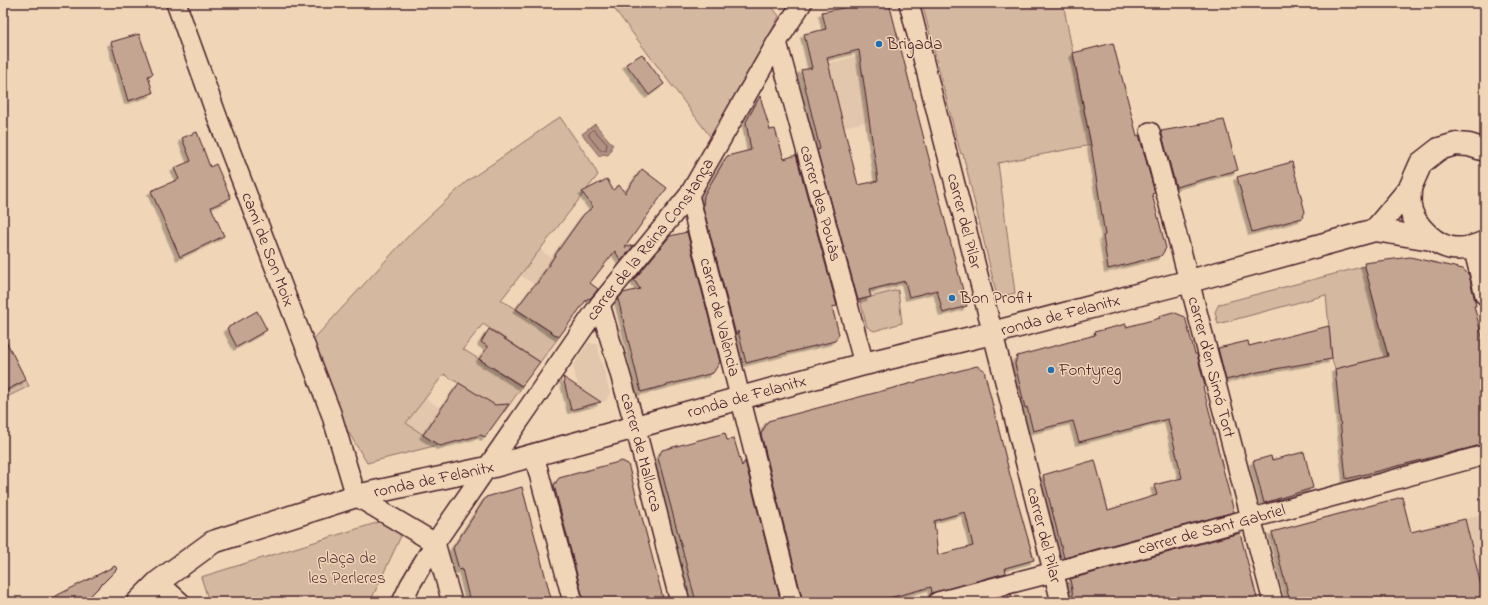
<svg xmlns="http://www.w3.org/2000/svg" width="1488" height="605" font-family="'Indie Flower',sans-serif">
<style>
.built{fill:#e3c7ac}
.green{fill:#d5b8a0;stroke:#906c66}
.water{fill:#b09081;stroke:#87635f}
.lines{fill:none;stroke-linecap:round;stroke-linejoin:round}
.shore{stroke:#734c4d;stroke-width:1}
.building{fill:#c4a592;stroke:#4a1f2b;fill-rule:evenodd;filter:url(#shadow)}
.minor-casing{stroke:#4a1f2b;stroke-width:22}
.secondary-casing{stroke:#4a1f2b;stroke-width:25}
.minor{stroke:#f0d6b7;stroke-width:19}
.secondary{stroke:#f0d6b7;stroke-width:22}
.poi-dot{fill:#1f6fb2;stroke:#f0d6b7;stroke-width:1.5}
.labels{text-anchor:middle;dominant-baseline:central;stroke-width:3;stroke-linejoin:round;paint-order:stroke}
.poi-label{font-size:17px;fill:#4a1f2b;stroke:#f0d6b7;text-anchor:start}
.street-label{font-size:17px;fill:#4a1f2b;stroke:#f0d6b7}
.park-label{font-size:17px;fill:#5f363d;stroke:#f0d6b7}
</style>
<defs>
<filter id="shadow"><feDropShadow dx="-3.5" dy="3.5" stdDeviation="0" flood-color="#0004"/></filter>
</defs>
<rect width="100%" height="100%" fill="#f0d6b7"/>
<filter id="ink" filterUnits="userSpaceOnUse"><feTurbulence type="fractalNoise" baseFrequency=".025" numOctaves="2"/><feDisplacementMap in="SourceGraphic" scale="8" xChannelSelector="R" yChannelSelector="G"/><feConvolveMatrix kernelMatrix="1 2 1 2 8 2 1 2 1" color-interpolation-filters="sRGB"/></filter>
<g filter="url(#ink)">
<!-- built -->
<g class="built">
<path d="M860 55 869 121 817 133 801 71Z"/>
<path d="M540 250 596 287 577 313 520 275Z"/>
<path d="M852 273 896 282 898 290 860 300Z"/>
<path d="M588 343 597 344 610 393 606 401 583 407 573 366Z"/>
<path d="M425 398 481 435 440 446 423 435 406 423Z"/>
<path d="M1485 514V598L1465 519Z"/>
</g>
<!-- green -->
<g class="green">
<path d="M610 3H769L779 16 762 50 712 139Z"/>
<path d="M922 3H1063L1091 145 998 163 1015 293 1003 296 996 292 963 154H961L955 133Z"/>
<path d="M560 117 590 160 598 175 501 300 559 337 540 362 483 324 463 349 522 387 504 412 444 374 406 423 438 445 367 463 334 408 309 344 412 232 466 182Z"/>
<path d="M1365 266 1388 356 1335 369 1332 360 1326 295 1218 324 1215 312 1219 304Z"/>
<path d="M898 290 902 323 874 331 867 327 860 300Z"/>
<path d="M10 350 29 386 3 399V354Z"/>
<path d="M389 519 401 536 370 602H209L201 577Z"/>
</g>
<!-- water -->
<path class="water" d="M595 124 613 145 611 147V151L608 155 602 154 600 157 582 134Z"/>
<g class="lines">
<!-- shore -->
<path class="shore" d="M593 130 595 131 607 144 606 150H600L589 136V134Z"/>
</g>
<!-- building -->
<g class="building">
<path d="M852 3H889L967 306 943 313 937 290 909 297 905 281 869 290 871 297 858 300 817 150 820 149 801 70 812 68 804 34 826 29 822 12 853 6ZM859 50 878 181 858 185 827 58Z"/>
<path d="M139 34 153 74 148 76 153 93 128 101 111 42Z"/>
<path d="M1113 43 1137 136 1139 135 1155 193 1152 194 1166 248 1161 256 1108 269 1103 236 1105 235 1091 145 1073 53Z"/>
<path d="M642 54 664 84 649 95 626 64Z"/>
<path d="M760 96 770 130 775 129 784 159 796 155 837 306 832 307 839 334 835 341 746 363 738 331 736 335 703 207 704 195 727 156 751 150 746 122Z"/>
<path d="M1224 120 1238 170 1176 187 1161 131Z"/>
<path d="M197 132 210 167 216 164 231 198 211 207 224 236 180 257 151 191 179 179 174 168 191 161 182 138Z"/>
<path d="M1292 162 1305 212 1302 218 1252 232 1237 177Z"/>
<path d="M642 169 667 188 625 247 634 245 621 261 615 251 590 283 598 289 591 298 587 299 559 337 516 309 535 284 536 285 559 249 584 214 593 207 582 192 607 179 613 190 619 185 625 193Z"/>
<path d="M687 232 720 362 713 373 641 392 618 299 623 293 640 289 634 280 670 236Z"/>
<path d="M1410 257 1463 269 1469 275 1476 306H1474L1485 348V444L1346 479 1335 369 1388 356 1364 263Z"/>
<path d="M257 311 267 330 237 347 227 328Z"/>
<path d="M1173 312 1185 317 1195 354H1197L1205 386 1203 387 1212 422H1211L1234 512 1064 558 1043 475 1095 460 1108 510 1157 495 1154 485 1182 478 1168 419 1079 442 1073 421 1033 431 1027 407 1025 408 1015 364 1017 356 1095 335 1094 332 1126 324V327L1160 318 1159 316Z"/>
<path d="M1329 326 1332 359 1258 372 1226 380 1218 348 1248 341 1249 346Z"/>
<path d="M489 329 540 362 522 386 479 359 488 347 481 342Z"/>
<path d="M3 335 26 380 3 392Z"/>
<path d="M977 366 984 370 1011 479 1034 560 1005 568 1006 573 932 593 931 587 874 602H803L761 434 768 421ZM965 512 973 546 938 555 934 521Z"/>
<path d="M563 377 601 402 571 410Z"/>
<path d="M459 383 495 405 509 404 485 437 481 435 440 446 423 435Z"/>
<path d="M725 433 727 440 734 439 742 466 745 461 781 602H696L658 458 662 450Z"/>
<path d="M1304 452 1313 488 1264 503 1253 461 1271 456 1272 460Z"/>
<path d="M622 461 628 464 664 602H584L554 485 559 478Z"/>
<path d="M522 487 552 602H470L462 569 459 570 453 548 486 497Z"/>
<path d="M1402 497 1411 532 1465 519 1485 602H1290L1272 532Z"/>
<path d="M1240 533 1258 602H1074L1070 579Z"/>
<path d="M115 566 117 569 84 602H44Z"/>
<path d="M1011 594 1013 602H982Z"/>
</g>
<g class="lines">
<!-- minor casing -->
<g class="minor-casing">
<g id="minor">
<path id="s1" d="M176 3 218 119 331 413 356 496 435 543"/>
<path id="s2" d="M909 3 1061 602"/>
<path id="s3" d="M777 42 864 364"/>
<path id="s4" d="M1150 132 1273 602"/>
<path id="s5" d="M689 195 792 602"/>
<path d="M1473 247 1485 295"/>
<path id="s6" d="M600 304 635 426 680 602"/>
<path d="M534 455 573 602"/>
<path d="M435 543 452 602"/>
<path d="M158 582 180 602"/>
<path id="s7" d="M402 602 410 585 435 543 600 304 689 195 777 42 802 3"/>
<path id="s8" d="M938 602 1054 572 1485 455"/>
</g>
</g>
<!-- secondary casing -->
<g class="secondary-casing">
<g id="secondary">
<path d="M1410 188C1410 194 1409 200 1410 206 1411 215 1416 222 1421 228 1440 250 1459 254 1485 242"/>
<path d="M1375 230 1410 188 1421 163 1439 149 1456 144 1469 145 1485 150"/>
<path id="s9" d="M138 602 158 582 213 542 356 496 487 468 864 364 992 333 1190 281 1375 230 1431 239"/>
</g>
</g>
<!-- minor -->
<use href="#minor" class="minor"/>
<!-- secondary -->
<use href="#secondary" class="secondary"/>
</g>
</g>
<!-- markers -->
<g class="poi-dot">
<circle cx="879" cy="44" r="4"/>
<circle cx="952" cy="298" r="4"/>
<circle cx="1051" cy="370" r="4"/>
</g>
<g class="labels">
<!-- poi labels -->
<g class="poi-label">
<text x="887" y="44">Brigada</text>
<text x="960" y="298">Bon Profit</text>
<text x="1059" y="370">Fontyreg</text>
</g>
<!-- street labels -->
<g class="street-label">
<text stroke="none"><textPath href="#s3" startOffset="167">carrer des Pouàs</textPath></text>
<text stroke="none"><textPath href="#s2" startOffset="225">carrer del Pilar</textPath></text>
<text stroke="none"><textPath href="#s7" startOffset="440">carrer de la Reina Constança</textPath></text>
<text stroke="none"><textPath href="#s1" startOffset="263">camí de Son Moix</textPath></text>
<text stroke="none"><textPath href="#s9" startOffset="974">ronda de Felanitx</textPath></text>
<text stroke="none"><textPath href="#s5" startOffset="126">carrer de València</textPath></text>
<text stroke="none"><textPath href="#s4" startOffset="243">carrer d'en Simó Tort</textPath></text>
<text stroke="none"><textPath href="#s9" startOffset="650">ronda de Felanitx</textPath></text>
<text stroke="none"><textPath href="#s6" startOffset="154">carrer de Mallorca</textPath></text>
<text stroke="none"><textPath href="#s9" startOffset="326">ronda de Felanitx</textPath></text>
<text stroke="none"><textPath href="#s8" startOffset="283">carrer de Sant Gabriel</textPath></text>
<text stroke="none"><textPath href="#s2" startOffset="549">carrer del Pilar</textPath></text>
</g>
<!-- park labels -->
<g class="park-label">
<text x="347" y="558">plaça de<tspan x="347" dy="20">les Perleres</tspan></text>
</g>
</g>
<!-- margin -->
<rect width="1488" height="605" fill="none" stroke="#f0d6b7" stroke-width="16"/>
<rect x="8" y="8" width="1472" height="589" fill="none" stroke="#4a1f2b" stroke-width="1.5" filter="url(#ink)"/>
</svg>
